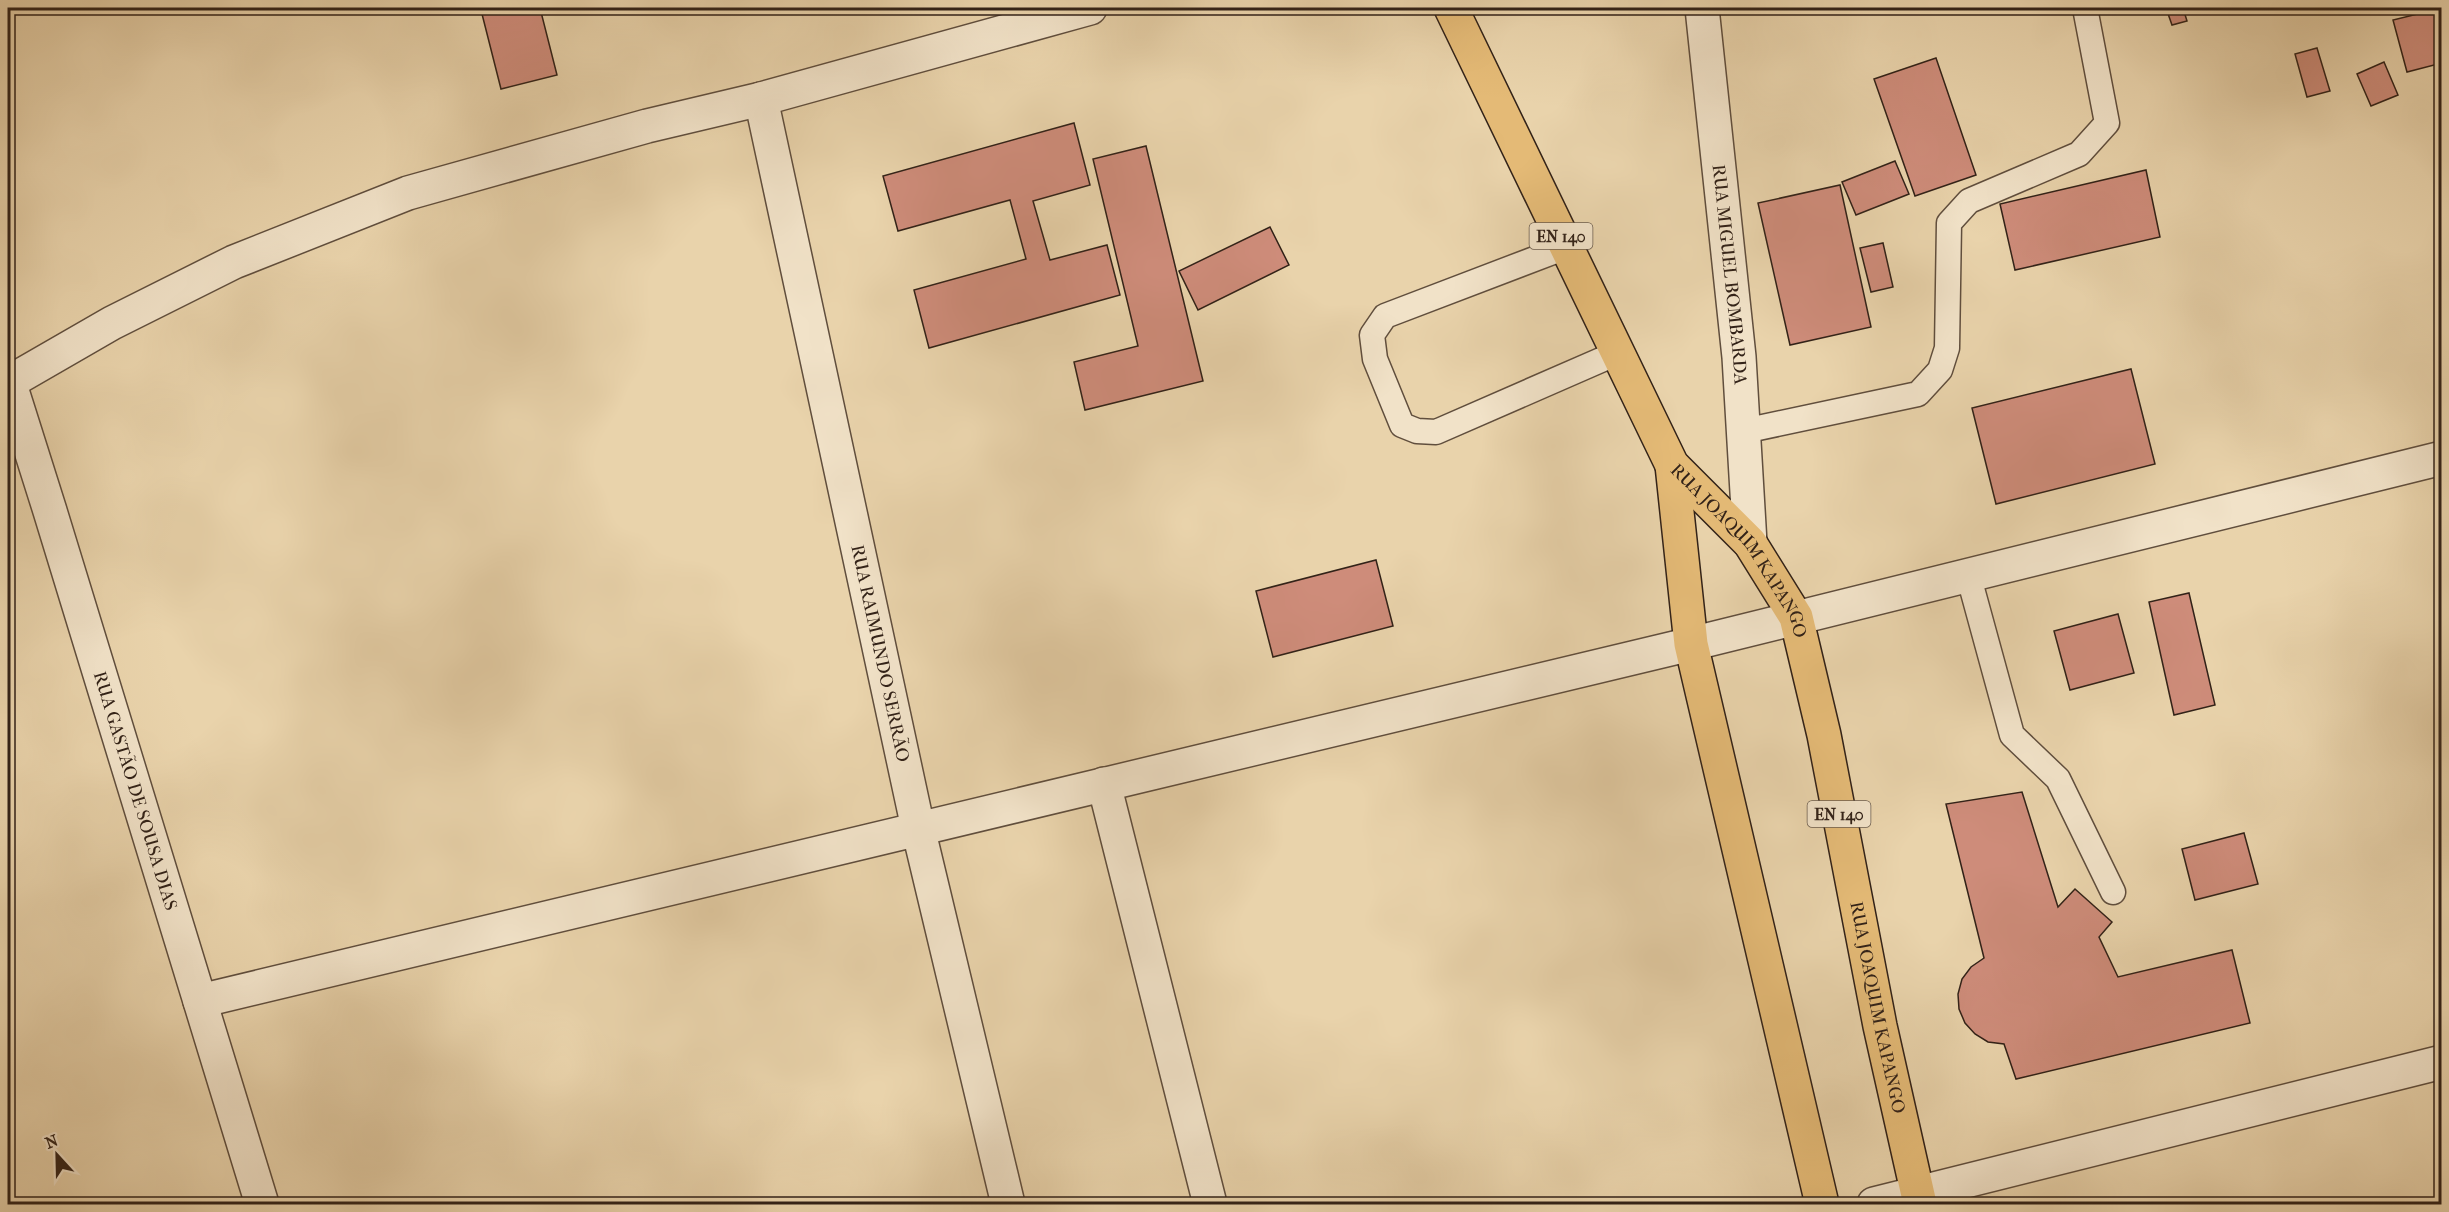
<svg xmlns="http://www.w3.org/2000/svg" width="2449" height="1212" font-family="'IM FELL French Canon',serif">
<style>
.building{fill:#ce8c7a;stroke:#322218;stroke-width:1.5}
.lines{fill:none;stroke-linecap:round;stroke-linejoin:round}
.service-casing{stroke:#604e3d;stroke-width:27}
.minor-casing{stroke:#604e3d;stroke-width:36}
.tertiary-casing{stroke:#604e3d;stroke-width:36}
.primary-casing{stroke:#322218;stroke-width:36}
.service{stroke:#f1e2c8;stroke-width:24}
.minor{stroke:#f1e2c8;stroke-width:33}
.tertiary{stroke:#f1e2c8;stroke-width:33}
.primary{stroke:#e4ba76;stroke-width:33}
.labels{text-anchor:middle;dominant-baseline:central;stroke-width:6;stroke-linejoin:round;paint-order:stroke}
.shield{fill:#f1e2c8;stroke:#6b5c4d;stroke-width:1.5}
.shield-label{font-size:16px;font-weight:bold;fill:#322218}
.street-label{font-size:18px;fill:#322218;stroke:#f1e2c8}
</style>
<rect width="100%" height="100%" fill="#e9d3ab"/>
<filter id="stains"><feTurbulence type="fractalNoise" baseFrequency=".00333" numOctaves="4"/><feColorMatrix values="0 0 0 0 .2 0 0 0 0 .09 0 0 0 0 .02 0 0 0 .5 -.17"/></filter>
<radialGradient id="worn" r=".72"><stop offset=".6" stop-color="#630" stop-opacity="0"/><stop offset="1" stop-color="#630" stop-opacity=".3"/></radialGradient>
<!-- building -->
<g class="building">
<path d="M507 8H540L557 75 501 89 482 14Z"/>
<path d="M2166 8H2183L2187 21 2172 25Z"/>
<path d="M2442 8V63L2407 72 2393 20Z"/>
<path d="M2317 48 2330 91 2307 97 2295 54Z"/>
<path d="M1936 58 1976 175 1915 196 1874 79Z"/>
<path d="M2384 62 2398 95 2371 106 2357 74Z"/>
<path d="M1074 123 1090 185 1033 201 1050 260 1107 245 1120 295 929 348 914 290 1026 259 1010 200 898 231 883 176Z"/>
<path d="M1146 146 1203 381 1085 410 1074 362 1138 346 1093 159Z"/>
<path d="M1895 161 1909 194 1856 215 1842 182Z"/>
<path d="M2146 170 2160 237 2015 270 2000 204Z"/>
<path d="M1840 185 1871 327 1790 345 1758 203Z"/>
<path d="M1270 227 1289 265 1198 310 1179 271Z"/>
<path d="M1883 243 1893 287 1871 292 1860 248Z"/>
<path d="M2131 369 2155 464 1996 504 1972 408Z"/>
<path d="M1376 560 1393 626 1273 657 1256 591Z"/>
<path d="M2189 593 2215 705 2174 715 2149 602Z"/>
<path d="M2118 614 2134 673 2070 690 2054 631Z"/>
<path d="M2022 792 2058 907 2075 889 2112 922 2099 937 2118 977 2232 950 2250 1023 2016 1079 2004 1044 1988 1042 1975 1034 1965 1023 1959 1009 1958 994 1962 979 1971 967 1984 958 1946 804Z"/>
<path d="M2244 833 2258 884 2195 900 2182 849Z"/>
</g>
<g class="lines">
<!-- service casing -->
<g class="service-casing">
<g id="service">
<path d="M1566 247 1385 316 1372 335 1375 359 1402 425 1417 431 1436 432 1617 353"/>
<path d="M1744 431 1918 394 1940 370 1947 348 1949 223 1969 201 2079 154 2107 123 2085 8"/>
<path d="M1968 574 2012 735 2058 779 2113 892"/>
</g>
</g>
<!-- minor casing -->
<g class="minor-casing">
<g id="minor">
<path id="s1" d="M1702 8 1739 357 1750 543"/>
<path id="s2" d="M761 99 918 828 1008 1204"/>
<path id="s3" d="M8 378 50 511 262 1204"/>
<path d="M1104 784 1210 1204"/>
<path d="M200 1001 1691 644 2442 458"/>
<path d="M1874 1204 2442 1062"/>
</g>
</g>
<!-- tertiary casing -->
<g class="tertiary-casing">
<path id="tertiary" d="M8 383 112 323 234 262 408 193 647 126 761 99 1090 8"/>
</g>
<!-- primary casing -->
<g class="primary-casing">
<g id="primary">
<path id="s4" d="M1451 8 1672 465 1750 543 1796 617 1824 735 1880 1026 1920 1204"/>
<path d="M1672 465 1691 644 1822 1204"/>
</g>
</g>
<!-- service -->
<use href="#service" class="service"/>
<!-- minor -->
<use href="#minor" class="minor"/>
<!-- tertiary -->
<use href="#tertiary" class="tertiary"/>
<!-- primary -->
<use href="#primary" class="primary"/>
</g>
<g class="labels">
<!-- shield labels -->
<g class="shield">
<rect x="1529.5" y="223" width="63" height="26" rx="4.5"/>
<rect x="1807.5" y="801" width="63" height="26" rx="4.5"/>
</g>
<g class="shield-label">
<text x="1561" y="236">EN 140</text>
<text x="1839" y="814">EN 140</text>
</g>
<!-- street labels -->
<g class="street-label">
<text stroke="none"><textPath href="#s1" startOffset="268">RUA MIGUEL BOMBARDA</textPath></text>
<text stroke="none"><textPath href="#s4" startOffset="618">RUA JOAQUIM KAPANGO</textPath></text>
<text stroke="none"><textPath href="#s2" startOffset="567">RUA RAIMUNDO SERRÃO</textPath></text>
<text stroke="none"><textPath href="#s3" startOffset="432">RUA GASTÃO DE SOUSA DIAS</textPath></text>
<text stroke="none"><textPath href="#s4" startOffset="1104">RUA JOAQUIM KAPANGO</textPath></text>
</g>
</g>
<!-- margin -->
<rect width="2449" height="1212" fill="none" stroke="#e9d3ab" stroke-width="30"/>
<rect x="9" y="9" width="2431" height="1194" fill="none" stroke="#322218" stroke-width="3"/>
<rect x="15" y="15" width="2419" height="1182" fill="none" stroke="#322218" stroke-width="1.5"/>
<!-- north arrow -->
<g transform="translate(57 1155) rotate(338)" stroke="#f1e2c8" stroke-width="4.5" paint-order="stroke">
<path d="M0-4.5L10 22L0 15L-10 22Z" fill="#322218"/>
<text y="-9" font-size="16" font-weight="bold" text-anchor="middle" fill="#322218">N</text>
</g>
<rect width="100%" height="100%" filter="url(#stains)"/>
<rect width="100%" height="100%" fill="url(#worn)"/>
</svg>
